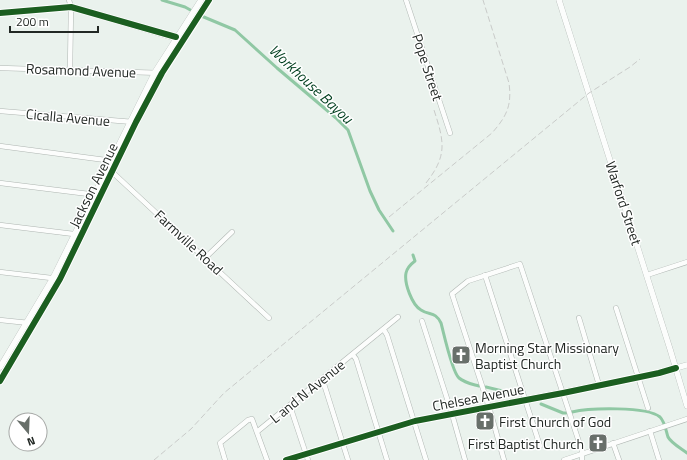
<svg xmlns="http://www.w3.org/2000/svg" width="687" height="460" font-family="'Titillium Web',sans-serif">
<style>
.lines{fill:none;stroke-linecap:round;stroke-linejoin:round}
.canal{stroke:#90c8a4;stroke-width:3}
.minor-casing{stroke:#afb6b2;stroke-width:5.5}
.major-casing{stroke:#afb6b2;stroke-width:6}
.minor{stroke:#fcfdfc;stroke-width:4.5}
.major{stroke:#fcfdfc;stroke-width:5.5}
.rail{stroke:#c9cbc9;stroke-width:1;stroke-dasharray:6 3;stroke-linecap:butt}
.cycleway-casing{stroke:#fff;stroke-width:8}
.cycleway{stroke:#1b5e20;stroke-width:6}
.labels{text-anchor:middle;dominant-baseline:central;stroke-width:3;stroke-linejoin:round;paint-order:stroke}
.street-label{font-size:14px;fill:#222824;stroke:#fff}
.poi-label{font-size:14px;fill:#222824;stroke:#fff;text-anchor:start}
.water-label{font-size:15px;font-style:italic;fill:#003f1f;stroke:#fff}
</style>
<rect width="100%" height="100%" fill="#eaf2ed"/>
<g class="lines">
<!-- canal -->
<g class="canal">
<path d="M162 0 185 7 194 12"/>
<path d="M199 15 235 30 277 68 336 118 348 130 370 191 379 210 393 231"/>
<path d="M413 255 415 261C411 264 407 268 406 273 404 283 412 305 421 310 430 316 435 311 441 323 444 334 452 372 459 378 465 383 472 384 479 386"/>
<path d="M486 387 515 394"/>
<path d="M541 404 563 413H566"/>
<path d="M572 412C589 408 647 406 660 417 665 422 666 431 668 437 671 443 682 449 687 453"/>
</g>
<!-- minor casing -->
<g class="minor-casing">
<g id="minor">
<path d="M69 0 71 7 70 70"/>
<path d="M406 0 450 133"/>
<path d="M0 68 162 73"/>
<path d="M0 111 133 122"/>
<path d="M0 146 113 161"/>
<path d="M110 170 269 318"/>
<path d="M0 183 97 195"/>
<path d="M0 225 82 235"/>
<path d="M205 258 232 232"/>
<path d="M0 272 60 279"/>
<path d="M485 275 540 446"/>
<path d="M647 275 687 262"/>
<path d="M616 308 648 408"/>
<path d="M579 318 599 385"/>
<path d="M0 320 29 323"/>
<path d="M422 321 452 414 465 460"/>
<path d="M384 330 387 335 426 460"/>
<path d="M353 355 356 359 387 460"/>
<path d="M321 380 324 384 348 460"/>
<path d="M290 406 308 460"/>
<path d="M258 431 398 317"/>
<path d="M650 431 659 460"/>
<path d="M613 443 619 460"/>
<path d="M225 460 220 443 248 420 252 419 267 460"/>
<path d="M504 460 489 407 452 294 468 281 520 264 582 451V460"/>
<path d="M564 460 687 419"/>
</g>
</g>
<!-- major casing -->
<g class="major-casing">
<g id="major">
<path d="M559 0 670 349 687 406"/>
<path d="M0 13 71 7 179 39"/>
<path d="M0 367 53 278 155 72 201 0"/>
<path d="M0 381 60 279 136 122 162 73 209 0"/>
<path d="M286 460 415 421 659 373 687 365"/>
</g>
</g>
<!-- minor -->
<use href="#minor" class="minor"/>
<!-- major -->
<use href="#major" class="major"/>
<!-- rail -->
<g class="rail">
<path d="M426 183C448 155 444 141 434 110"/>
<path d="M389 217 492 133C507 116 512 105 509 83L483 0"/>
<path d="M154 460 191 429 224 393 589 93 630 67 640 59"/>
</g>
<!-- cycleway casing -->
<g class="cycleway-casing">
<g id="cycleway">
<path d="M0 13 71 7 176 37"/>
<path d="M0 381 60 279 136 122 162 73 209 0"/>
<path d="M286 460 415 421 563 393 659 373 676 368"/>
</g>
</g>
<!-- cycleway -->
<use href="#cycleway" class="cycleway"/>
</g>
<!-- icons -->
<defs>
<g id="church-square" transform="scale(1)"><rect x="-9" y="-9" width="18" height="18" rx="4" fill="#686f6a" stroke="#fff"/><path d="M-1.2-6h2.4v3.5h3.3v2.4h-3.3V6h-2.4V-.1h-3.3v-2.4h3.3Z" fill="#fff"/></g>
</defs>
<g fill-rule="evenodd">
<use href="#church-square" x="461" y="355"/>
<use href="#church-square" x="485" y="421"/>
<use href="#church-square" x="598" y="443"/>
</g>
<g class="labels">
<!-- street labels -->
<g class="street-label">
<text transform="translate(428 67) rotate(72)">Pope Street</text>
<text transform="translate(81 70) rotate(2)">Rosamond Avenue</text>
<text transform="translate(68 117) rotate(5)">Cicalla Avenue</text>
<text transform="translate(93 185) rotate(-64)">Jackson Avenue</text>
<text transform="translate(624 203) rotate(72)">Warford Street</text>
<text transform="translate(189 242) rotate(43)">Farmville Road</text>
<text transform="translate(307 391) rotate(-39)">L and N Avenue</text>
<text transform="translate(478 397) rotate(-11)">Chelsea Avenue</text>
</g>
<!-- poi labels -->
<g class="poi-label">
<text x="475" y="347">Morning Star Missionary<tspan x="475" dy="16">Baptist Church</tspan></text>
<text x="499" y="421">First Church of God</text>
<text x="584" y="443" text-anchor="end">First Baptist Church</text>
</g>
<!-- water labels -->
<g class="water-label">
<text transform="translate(311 84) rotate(43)">Workhouse Bayou</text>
</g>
</g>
<!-- north arrow -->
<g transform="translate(28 432) rotate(161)"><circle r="19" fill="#ffffff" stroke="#a7a9a7"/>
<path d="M0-3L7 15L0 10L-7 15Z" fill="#686f6a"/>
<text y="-6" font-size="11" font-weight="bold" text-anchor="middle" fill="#222824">N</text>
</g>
<!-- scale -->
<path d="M10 26v6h88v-6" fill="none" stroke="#222824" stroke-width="2"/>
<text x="16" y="26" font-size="12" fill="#222824" stroke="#ffffff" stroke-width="3" paint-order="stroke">200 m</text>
</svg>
